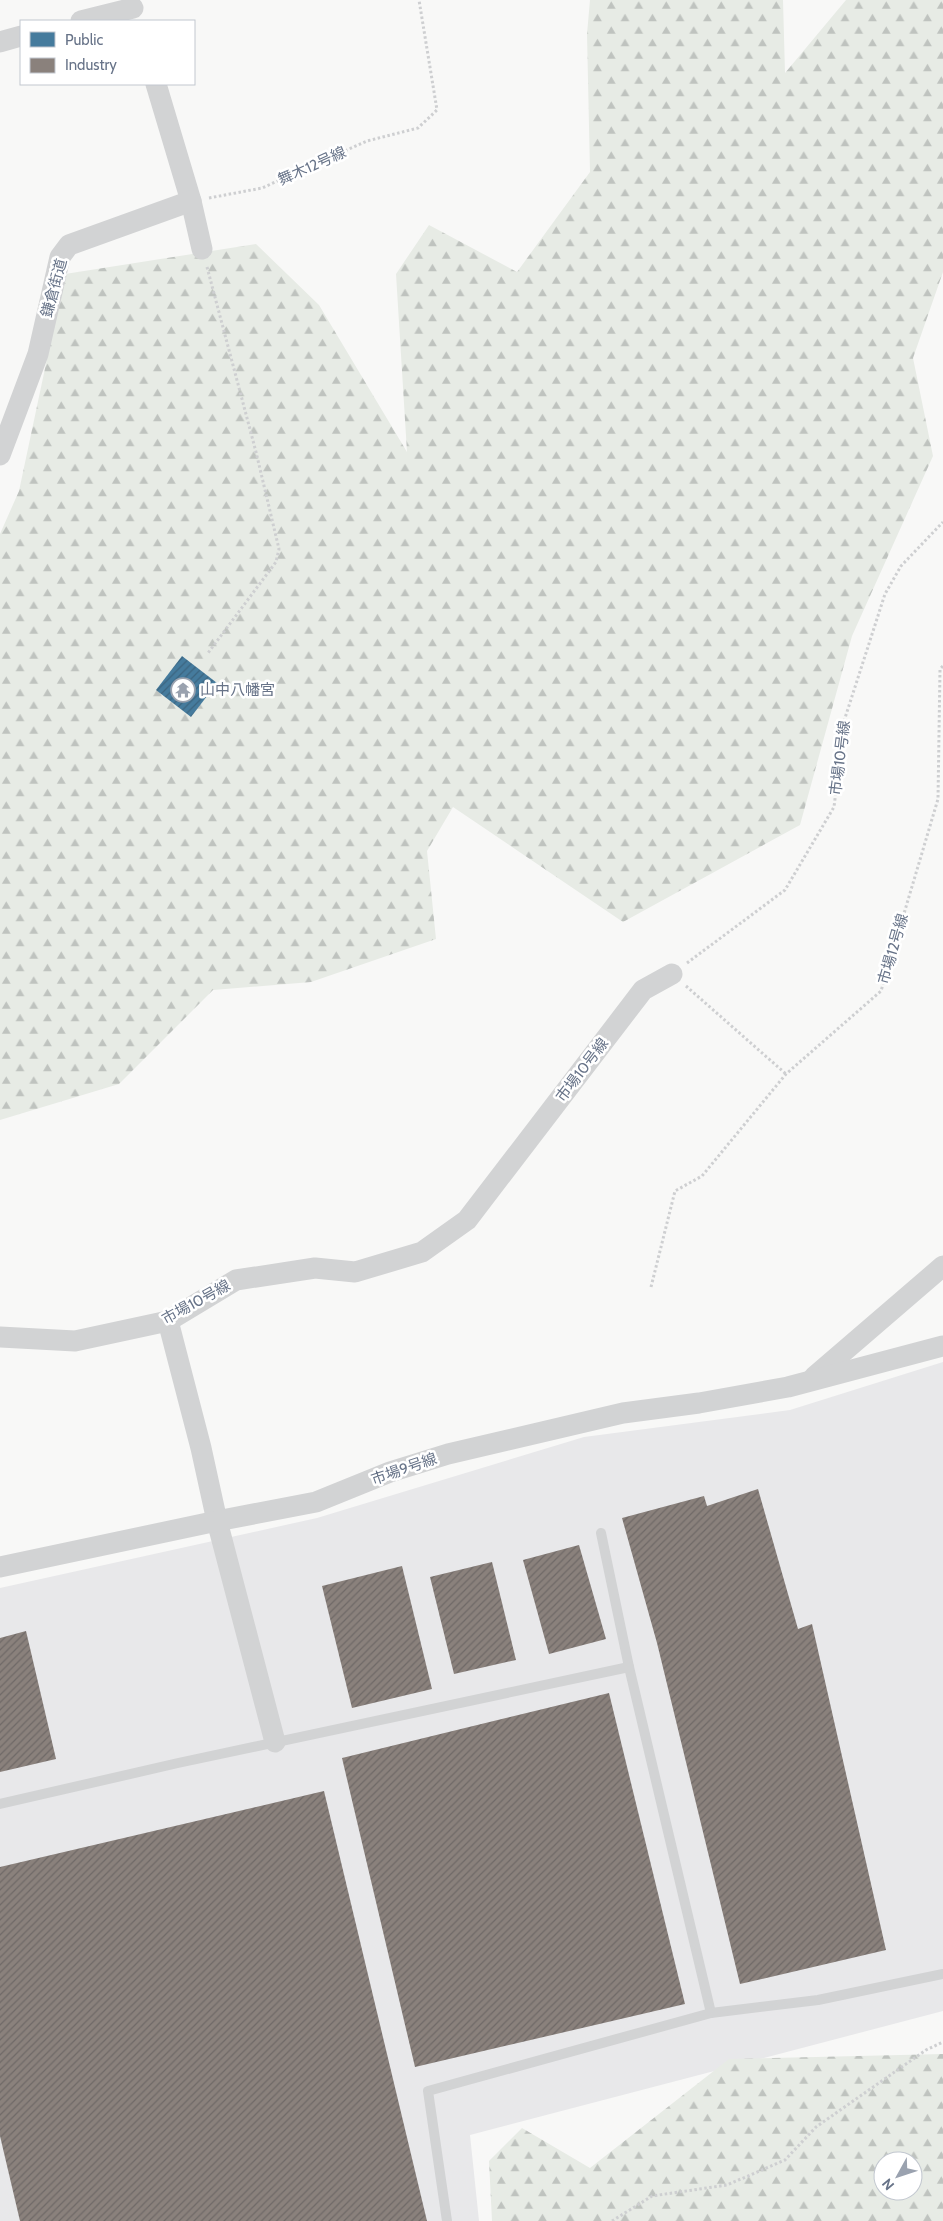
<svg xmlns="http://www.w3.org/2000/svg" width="943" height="2221" font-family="Cabin,'Noto Sans JP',sans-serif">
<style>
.built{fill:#e8e8ea}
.forest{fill:url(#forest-firs);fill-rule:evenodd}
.public{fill:url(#public-hatch)}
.industry{fill:url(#industry-hatch)}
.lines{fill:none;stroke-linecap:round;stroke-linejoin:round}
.path{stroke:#cecfd1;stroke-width:3;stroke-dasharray:2.5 2.5;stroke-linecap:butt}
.lane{stroke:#d2d3d4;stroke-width:10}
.street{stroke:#d2d3d4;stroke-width:21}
.labels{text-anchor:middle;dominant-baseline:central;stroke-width:5;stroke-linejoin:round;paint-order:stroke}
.street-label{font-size:15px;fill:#677388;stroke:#fff}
.poi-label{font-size:15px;fill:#677388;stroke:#fff;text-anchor:start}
</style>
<defs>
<pattern id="forest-firs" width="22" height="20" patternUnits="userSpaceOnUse" patternTransform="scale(1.25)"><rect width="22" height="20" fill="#e7ebe5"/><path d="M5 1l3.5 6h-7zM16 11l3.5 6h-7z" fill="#bfc3bf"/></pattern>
<pattern id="public-hatch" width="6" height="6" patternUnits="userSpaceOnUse" patternTransform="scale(1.25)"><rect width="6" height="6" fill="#457b9d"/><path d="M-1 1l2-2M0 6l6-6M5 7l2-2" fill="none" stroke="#3c6580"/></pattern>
<pattern id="industry-hatch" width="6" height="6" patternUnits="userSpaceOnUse" patternTransform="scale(1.25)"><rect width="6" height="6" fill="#8a817c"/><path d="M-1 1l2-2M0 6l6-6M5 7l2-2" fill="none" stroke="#6f6967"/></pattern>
</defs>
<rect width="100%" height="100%" fill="#f8f8f7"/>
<!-- built -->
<path class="built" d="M943 1362V2011L470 2135 479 2221H0V1588L317 1518 584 1437 790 1410Z"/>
<!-- forest -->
<g class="forest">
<path d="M590 0H783L785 73 846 0H943V272L913 358 933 456 852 636 800 825 623 922 453 807 427 851 436 939 311 982 213 990 119 1084 0 1120V534L19 491 65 274 256 244 319 305 407 452 396 274 429 225 517 272 590 172 587 34Z"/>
<path d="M943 2054V2221H492L489 2161 522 2128 590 2168 729 2059ZM883 2161H913V2191H883Z"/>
</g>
<!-- public -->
<path class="public" d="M182 656 217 683 191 717 156 690Z"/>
<!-- industry -->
<g class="industry">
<path d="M758 1489 798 1629 812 1624 886 1950 740 1984 657 1643 622 1518 704 1496 707 1506Z"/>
<path d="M579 1545 606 1639 549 1654 523 1560Z"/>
<path d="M492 1562 516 1660 454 1674 430 1577Z"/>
<path d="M402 1566 432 1689 352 1708 322 1586Z"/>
<path d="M26 1631 56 1759 0 1772V1638Z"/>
<path d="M609 1693 685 2004 415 2067 342 1758Z"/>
<path d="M324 1791 427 2221H20L0 2136V1867Z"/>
</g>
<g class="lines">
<!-- path -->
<g class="path">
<path d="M209 198 262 188 367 141 418 128 437 110 419 0"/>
<path d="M207 267 256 452 279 549 276 562 208 653"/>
<path d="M687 963 785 890 834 807 845 718 885 594 901 566 943 522"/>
<path d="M686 986 786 1074"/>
<path d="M651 1287 675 1191 702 1176 786 1074 881 991 938 799 940 669 943 666"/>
<path d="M612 2221 652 2196 727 2185 785 2160 816 2127 926 2050 943 2042"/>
</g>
<!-- lane -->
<g class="lane">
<path d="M601 1533 629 1667 711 2013"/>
<path d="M0 1804 178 1763 629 1667"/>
<path d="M447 2221 428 2091 711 2013 818 2000 943 1974"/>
</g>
<!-- street -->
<g class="street">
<path d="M81 21 133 8"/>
<path d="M0 42 21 36"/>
<path d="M156 84 191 201 202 249"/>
<path d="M0 455 38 354 60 257 69 245 191 201"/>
<path d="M168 1321 201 1448 217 1521 275 1742"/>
<path d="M0 1337 75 1341 168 1321 236 1280 315 1268 355 1272 422 1252 467 1220 643 990 672 974"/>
<path d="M814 1377 943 1266"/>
<path d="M0 1567 217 1521 316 1502 390 1472 448 1454 623 1413 699 1403 788 1387 943 1346"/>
</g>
</g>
<!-- icons -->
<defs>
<g id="temple-ring" transform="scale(1.25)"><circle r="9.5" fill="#fff" stroke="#9aa2af" stroke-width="1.5"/><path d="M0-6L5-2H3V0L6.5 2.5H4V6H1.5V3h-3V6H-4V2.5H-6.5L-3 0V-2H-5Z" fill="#9aa2af"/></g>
</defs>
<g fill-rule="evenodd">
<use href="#temple-ring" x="183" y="690"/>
</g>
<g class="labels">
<!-- street labels -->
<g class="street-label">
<text transform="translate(312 166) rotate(-24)">舞木12号線</text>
<text transform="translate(54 288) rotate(-75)">鎌倉街道</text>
<text transform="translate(840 758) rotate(-83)">市場10号線</text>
<text transform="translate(893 949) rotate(-74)">市場12号線</text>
<text transform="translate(582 1070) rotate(-53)">市場10号線</text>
<text transform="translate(196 1302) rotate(-29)">市場10号線</text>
<text transform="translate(404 1469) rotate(-19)">市場9号線</text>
</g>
<!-- poi labels -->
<g class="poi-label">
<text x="200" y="690">山中八幡宮</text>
</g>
</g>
<!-- legend -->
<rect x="20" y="20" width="175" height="65" fill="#ffffff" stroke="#c2c7cf"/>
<rect x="30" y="32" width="25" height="15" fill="#457b9d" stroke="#c2c7cf"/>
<text x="65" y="45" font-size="15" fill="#677388">Public</text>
<rect x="30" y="58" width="25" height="15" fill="#8a817c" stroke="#c2c7cf"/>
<text x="65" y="70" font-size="15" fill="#677388">Industry</text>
<!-- north arrow -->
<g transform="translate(898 2176) rotate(230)"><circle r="24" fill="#ffffff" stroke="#c2c7cf"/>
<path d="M0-4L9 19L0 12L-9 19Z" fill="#9aa2af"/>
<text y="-8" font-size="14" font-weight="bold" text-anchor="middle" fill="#677388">N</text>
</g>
</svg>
